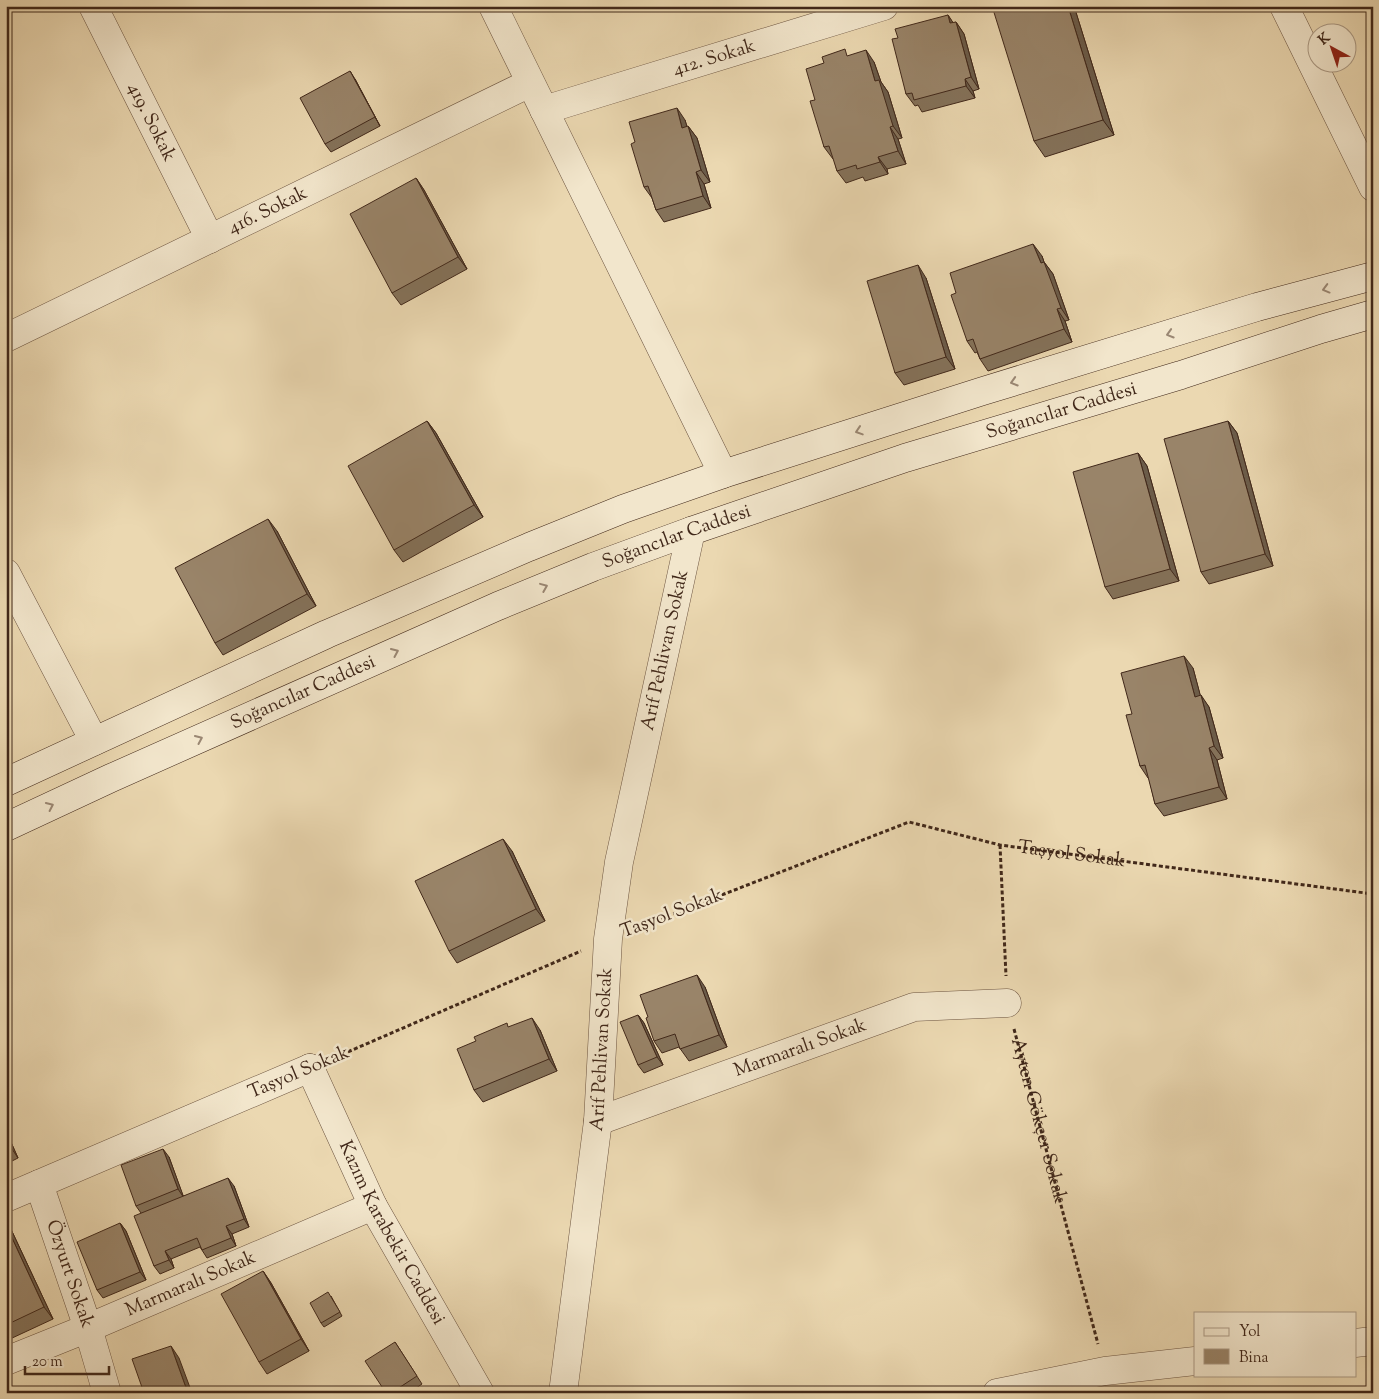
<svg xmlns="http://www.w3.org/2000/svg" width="1379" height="1399" font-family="'Sorts Mill Goudy',serif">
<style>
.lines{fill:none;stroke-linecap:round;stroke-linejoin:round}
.minor-casing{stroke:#6c5440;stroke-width:29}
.tertiary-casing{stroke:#6c5440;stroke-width:29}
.secondary-casing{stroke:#41281a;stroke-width:29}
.path{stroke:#41281a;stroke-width:3;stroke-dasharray:4 2.5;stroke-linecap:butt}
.minor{stroke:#f2e6cc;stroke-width:28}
.tertiary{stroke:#f2e6cc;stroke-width:28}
.secondary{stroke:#f2e6cc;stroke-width:28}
.wall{fill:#84725a;stroke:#41281a}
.shaded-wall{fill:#6b5c4a;stroke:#41281a}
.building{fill:#998469;stroke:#41281a}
.oneway{stroke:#9a8773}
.labels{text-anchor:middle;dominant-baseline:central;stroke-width:5;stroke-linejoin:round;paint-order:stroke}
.street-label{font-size:19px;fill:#41281a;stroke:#f2e6cc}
</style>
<rect width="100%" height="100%" fill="#ebd8b1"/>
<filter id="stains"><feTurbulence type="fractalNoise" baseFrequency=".004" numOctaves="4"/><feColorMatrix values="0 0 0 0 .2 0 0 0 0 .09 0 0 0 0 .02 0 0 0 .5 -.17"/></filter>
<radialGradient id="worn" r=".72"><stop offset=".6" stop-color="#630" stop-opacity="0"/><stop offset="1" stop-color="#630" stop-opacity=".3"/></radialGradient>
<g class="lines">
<!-- minor casing -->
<g class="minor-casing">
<g id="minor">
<path id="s3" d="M93 6 210 239"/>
<path d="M493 6 723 474"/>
<path d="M1284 6 1373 187"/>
<path id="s4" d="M544 110 884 6"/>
<path id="s5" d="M6 338 530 83"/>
<path d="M6 573 94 741"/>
<path id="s6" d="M598 1121 914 1007 1007 1003"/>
<path id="s7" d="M39 1184 88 1328 107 1393"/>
<path d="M6 1198 310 1068"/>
<path d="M1355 1343 1373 1341"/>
<path id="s8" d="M6 1361 88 1328 373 1206"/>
<path id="s9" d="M563 1393 598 1121 608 939 619 862 691 531"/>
<path d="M997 1393 1105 1371 1195 1361"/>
</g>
</g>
<!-- tertiary casing -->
<g class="tertiary-casing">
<g id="tertiary">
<path id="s10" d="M310 1068 373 1206 480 1393"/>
</g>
</g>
<!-- secondary casing -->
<g class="secondary-casing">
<g id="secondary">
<path d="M6 782 327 634 529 547 623 509 723 474 983 391 1257 307 1373 276"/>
<path id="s11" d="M6 827 111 778 498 606 593 567 691 531 905 458 1181 375 1321 329 1373 314"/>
</g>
</g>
<!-- path -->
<g class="path">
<path d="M1000 845 1006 976"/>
<path id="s1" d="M637 928 909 822 1000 845 1373 894"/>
<path id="s2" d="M1014 1029 1098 1344"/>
<path d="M336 1057 581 951"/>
</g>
<!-- minor -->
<use href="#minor" class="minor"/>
<!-- tertiary -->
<use href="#tertiary" class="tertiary"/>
<!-- secondary -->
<use href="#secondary" class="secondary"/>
</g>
<!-- wall -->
<g class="wall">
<path d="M1074 6 1114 135 1045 157 1034 141Z"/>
<path d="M948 15 953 23 956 22 964 34 979 89 973 91 975 98 922 112 918 105 915 106 906 94 898 38Z"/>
<path d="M849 56 874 62 881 82 888 92 902 138 898 139 906 164 887 169 888 174 865 181 863 177 846 183 837 171 834 159H833L824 147 815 100Z"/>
<path d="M355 79 380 126 331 152 325 144Z"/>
<path d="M685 120 687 127 688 126 697 138 710 182 704 184 711 208 664 222 656 210 652 198 644 187Z"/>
<path d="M416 178 424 190 467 269 401 305 392 293Z"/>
<path d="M1042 256 1044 262 1053 274 1069 320 1065 321 1072 342 988 371 980 359 977 352 975 353 967 341Z"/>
<path d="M926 278 955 369 904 385 895 373Z"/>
<path d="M427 421 436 433 483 517 403 562 394 550Z"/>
<path d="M1228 421 1237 433 1273 566 1209 584 1201 572Z"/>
<path d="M1138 453 1147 466 1179 581 1113 599 1105 587Z"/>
<path d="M277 531 316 606 223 655 215 643Z"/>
<path d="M1193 668 1200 695 1209 707 1223 758 1217 760 1227 799 1164 816 1155 804 1149 778H1148L1140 766 1132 714Z"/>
<path d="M512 851 545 921 457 963 449 951Z"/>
<path d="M705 987 727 1047 689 1061 679 1047 662 1053 654 1041Z"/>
<path d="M638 1015 644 1023 663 1065 644 1073 638 1065Z"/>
<path d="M509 1027 540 1030 557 1071 483 1102 474 1090Z"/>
<path d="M6 1131 18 1158 6 1164Z"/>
<path d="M169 1157 183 1196 234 1186 249 1227 232 1234 236 1246 207 1258 200 1247 171 1259 174 1268 160 1274 154 1266 141 1213 136 1206Z"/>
<path d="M6 1221 9 1225 53 1319 10 1339 6 1333Z"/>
<path d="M120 1223 126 1231 146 1280 103 1298 97 1290Z"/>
<path d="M263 1271 271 1283 309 1351 267 1374 259 1362Z"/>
<path d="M331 1296 342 1316 324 1327 321 1323Z"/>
<path d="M395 1342 422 1384 409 1393H386Z"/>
</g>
<!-- shaded-wall -->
<g class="shaded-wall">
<path d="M1068 6H1074L1114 135 1103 120Z"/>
<path d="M948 15 956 27 950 23Z"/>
<path d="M956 22 964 34 979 89 971 77Z"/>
<path d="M866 50 874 62 881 82 888 92 902 138 893 126 875 81Z"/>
<path d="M350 71 355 79 380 126 375 117Z"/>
<path d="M965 79 973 91 975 98 966 86Z"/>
<path d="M677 108 685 120 691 140 682 128Z"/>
<path d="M688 126 697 138 710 182 701 170Z"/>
<path d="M890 127 898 139 906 164 898 151Z"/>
<path d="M878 157 887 169 888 174 880 162Z"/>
<path d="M696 172 704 184 711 208 703 196Z"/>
<path d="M416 178 424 190 467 269 458 257Z"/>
<path d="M1033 244 1042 256 1044 262 1053 274 1069 320 1061 308 1041 263Z"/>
<path d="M918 265 926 278 955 369 946 357Z"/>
<path d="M1057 309 1065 321 1072 342 1064 329Z"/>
<path d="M427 421 436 433 483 517 474 505Z"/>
<path d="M1228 421 1237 433 1273 566 1265 554Z"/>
<path d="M1138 453 1147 466 1179 581 1170 569Z"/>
<path d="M268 519 277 531 316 606 307 594Z"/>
<path d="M1184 656 1193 668 1204 709 1195 697Z"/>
<path d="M1201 695 1209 707 1223 758 1214 746Z"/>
<path d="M1209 748 1217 760 1227 799 1219 787Z"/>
<path d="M503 839 512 851 545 921 536 909Z"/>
<path d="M697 975 705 987 727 1047 719 1035Z"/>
<path d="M638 1015 644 1023 663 1065 657 1057Z"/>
<path d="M532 1018 540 1030 557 1071 549 1059Z"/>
<path d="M6 1131 18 1158 10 1146 6 1138Z"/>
<path d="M163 1149 169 1157 184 1198 178 1189Z"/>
<path d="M228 1178 234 1186 249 1227 244 1219Z"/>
<path d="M6 1221 9 1225 53 1319 44 1307 6 1225Z"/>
<path d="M120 1223 126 1231 146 1280 140 1272Z"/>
<path d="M226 1226 232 1234 236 1246 231 1238Z"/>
<path d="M165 1251 171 1259 174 1268 169 1260Z"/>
<path d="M263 1271 271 1283 309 1351 301 1339Z"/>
<path d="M171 1346 179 1358 192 1393H189L185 1385Z"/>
</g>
<!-- building -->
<g class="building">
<path d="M992 6H1068L1103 120 1034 141Z"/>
<path d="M948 15 950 23 956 22 971 77 965 79 966 86 914 100 912 93 906 94 892 39 898 38 895 29Z"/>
<path d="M845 49 847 56 866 50 875 81 879 80 893 126 890 127 898 151 878 157 880 162 857 169 856 165 837 171 829 146 824 147 810 101 815 100 806 69 824 63 822 57Z"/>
<path d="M350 71 375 117 325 144 300 98Z"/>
<path d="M677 108 682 128 688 126 701 170 696 172 703 196 656 210 648 186 644 187 631 144 635 142 629 122Z"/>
<path d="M416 178 458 257 392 293 350 214Z"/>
<path d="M1033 244 1041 263 1044 262 1061 308 1057 309 1064 329 980 359 973 339 967 341 951 295 956 293 950 273Z"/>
<path d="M918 265 946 357 895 373 867 281Z"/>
<path d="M427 421 474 505 394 550 348 466Z"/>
<path d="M1228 421 1265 554 1201 572 1164 439Z"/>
<path d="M1138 453 1170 569 1105 587 1073 472Z"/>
<path d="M268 519 307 594 215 643 175 568Z"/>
<path d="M1184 656 1195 697 1201 695 1214 746 1209 748 1219 787 1155 804 1145 765 1140 766 1126 715 1132 714 1121 673Z"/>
<path d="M503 839 536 909 449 951 415 881Z"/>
<path d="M697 975 719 1035 680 1049 675 1034 654 1041 646 1018 648 1017 640 995Z"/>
<path d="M638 1015 657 1057 638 1065 620 1022Z"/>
<path d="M532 1018 549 1059 474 1090 457 1049 476 1041 474 1037 507 1023 508 1027Z"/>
<path d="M6 1138 10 1146 6 1148Z"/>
<path d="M163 1149 178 1189 136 1206 121 1165Z"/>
<path d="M228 1178 244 1219 226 1226 231 1238 202 1250 197 1238 165 1251 169 1260 154 1266 134 1216Z"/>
<path d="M120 1223 140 1272 97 1290 77 1242Z"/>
<path d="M6 1225 44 1307 6 1325Z"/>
<path d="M263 1271 301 1339 259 1362 221 1294Z"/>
<path d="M328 1292 340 1312 321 1323 310 1303Z"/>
<path d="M395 1342 417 1376 391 1393H386L365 1361Z"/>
<path d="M171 1346 185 1385 189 1393H144L132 1359Z"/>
</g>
<!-- one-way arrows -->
<defs><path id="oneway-chevron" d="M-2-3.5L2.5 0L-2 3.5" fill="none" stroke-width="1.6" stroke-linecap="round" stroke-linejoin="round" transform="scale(1.25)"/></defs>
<g class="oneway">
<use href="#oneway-chevron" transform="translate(1326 289) rotate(165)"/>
<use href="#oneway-chevron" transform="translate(1170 334) rotate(163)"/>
<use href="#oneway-chevron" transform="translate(1014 382) rotate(163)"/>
<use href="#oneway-chevron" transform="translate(859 431) rotate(162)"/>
<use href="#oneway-chevron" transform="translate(544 587) rotate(-22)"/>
<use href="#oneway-chevron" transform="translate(395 652) rotate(-24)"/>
<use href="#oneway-chevron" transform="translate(199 739) rotate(-24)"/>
<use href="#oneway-chevron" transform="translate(50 806) rotate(-25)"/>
</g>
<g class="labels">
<!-- street labels -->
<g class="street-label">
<text stroke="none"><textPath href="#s4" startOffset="178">412. Sokak</textPath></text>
<text stroke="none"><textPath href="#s3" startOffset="130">419. Sokak</textPath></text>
<text stroke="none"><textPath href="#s5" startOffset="291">416. Sokak</textPath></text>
<text stroke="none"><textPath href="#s11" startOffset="1136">Soğancılar Caddesi</textPath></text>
<text stroke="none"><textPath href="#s11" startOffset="731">Soğancılar Caddesi</textPath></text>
<text stroke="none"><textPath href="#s9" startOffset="751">Arif Pehlivan Sokak</textPath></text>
<text stroke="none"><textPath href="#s11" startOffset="326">Soğancılar Caddesi</textPath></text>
<text stroke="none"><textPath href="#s1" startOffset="458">Taşyol Sokak</textPath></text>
<text transform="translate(672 914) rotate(-21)">Taşyol Sokak</text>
<text stroke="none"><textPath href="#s6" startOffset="215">Marmaralı Sokak</textPath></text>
<text stroke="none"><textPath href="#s9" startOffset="346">Arif Pehlivan Sokak</textPath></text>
<text transform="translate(299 1073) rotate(-23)">Taşyol Sokak</text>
<text stroke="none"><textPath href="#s2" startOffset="95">Ayten Gökçer Sokak</textPath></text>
<text stroke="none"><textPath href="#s10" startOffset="184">Kazım Karabekir Caddesi</textPath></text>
<text stroke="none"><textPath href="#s7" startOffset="95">Özyurt Sokak</textPath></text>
<text stroke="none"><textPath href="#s8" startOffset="200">Marmaralı Sokak</textPath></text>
</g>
</g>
<!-- margin -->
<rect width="1379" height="1399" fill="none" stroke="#ebd8b1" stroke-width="25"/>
<rect x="8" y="8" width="1364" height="1384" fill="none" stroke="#41281a" stroke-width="2.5"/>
<rect x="12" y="12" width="1354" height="1374" fill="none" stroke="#41281a"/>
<!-- legend -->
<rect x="1194" y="1312" width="162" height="65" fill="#f2e6cc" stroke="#ab9a85"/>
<rect x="1204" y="1328" width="25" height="8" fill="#f2e6cc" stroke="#ab9a85"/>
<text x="1239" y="1336" font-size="15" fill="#41281a">Yol</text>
<rect x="1204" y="1349" width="25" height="15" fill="#998469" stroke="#ab9a85"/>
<text x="1239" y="1362" font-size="15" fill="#41281a">Bina</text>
<!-- north arrow -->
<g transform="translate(1332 48) rotate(320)"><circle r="24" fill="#f2e6cc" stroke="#ab9a85"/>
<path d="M0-4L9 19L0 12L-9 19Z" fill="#8f2418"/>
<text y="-8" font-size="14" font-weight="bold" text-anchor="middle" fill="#41281a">K</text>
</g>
<!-- scale -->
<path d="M25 1366v8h84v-8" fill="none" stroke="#41281a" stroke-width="2.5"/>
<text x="32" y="1366" font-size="15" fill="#41281a" stroke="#f2e6cc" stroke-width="4" paint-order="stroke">20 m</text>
<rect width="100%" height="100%" filter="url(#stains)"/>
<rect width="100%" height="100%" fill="url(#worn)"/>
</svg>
